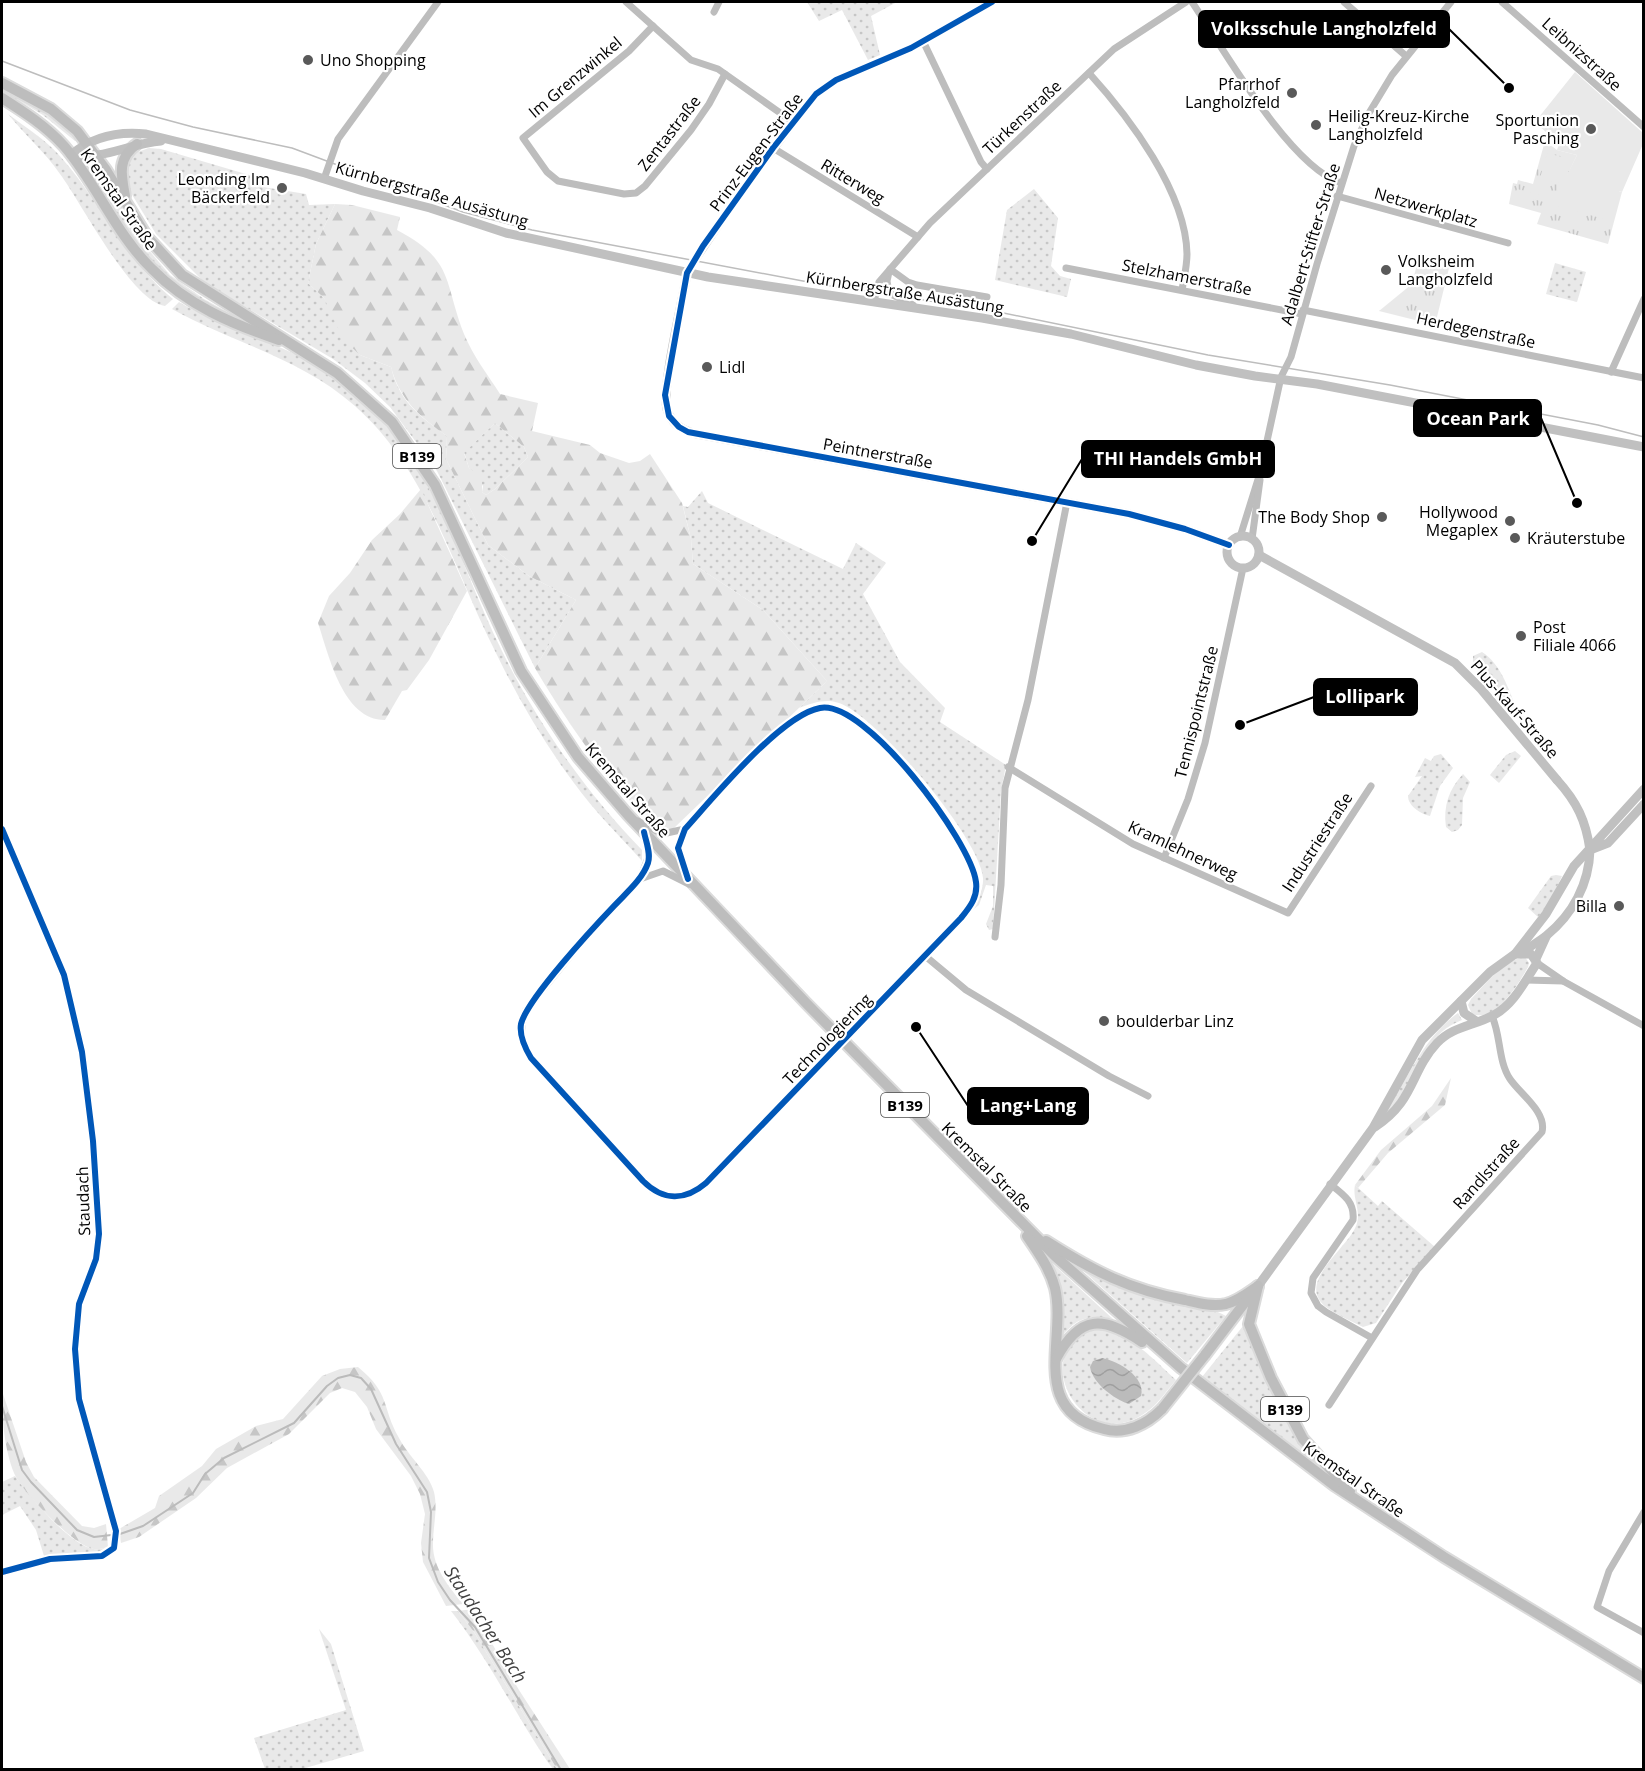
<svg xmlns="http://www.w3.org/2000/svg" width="1645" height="1771" font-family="'Open Sans',sans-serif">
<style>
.grass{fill:url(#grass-dots)}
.forest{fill:url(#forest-firs);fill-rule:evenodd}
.park{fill:url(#park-tufts)}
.pitch{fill:#e9e9e9}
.water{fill:url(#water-waves)}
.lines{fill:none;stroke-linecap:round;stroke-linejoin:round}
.stream{stroke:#bbb;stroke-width:2}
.primary-casing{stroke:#dbdbdb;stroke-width:14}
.street{stroke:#bdbdbd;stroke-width:7}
.secondary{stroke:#c0c0c0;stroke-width:9}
.primary{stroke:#bdbdbd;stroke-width:10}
.tram{stroke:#bdbdbd;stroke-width:1.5}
.primary-bridge-casing{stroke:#dbdbdb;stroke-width:14;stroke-linecap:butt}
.street-bridge{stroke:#bdbdbd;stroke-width:7}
.secondary-bridge{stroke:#c0c0c0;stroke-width:9}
.primary-bridge{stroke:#bdbdbd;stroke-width:10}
.cycleway-casing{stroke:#fff;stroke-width:10}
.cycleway{stroke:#0057b8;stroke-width:6}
.poi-dot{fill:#595959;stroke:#fff;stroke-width:2}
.labels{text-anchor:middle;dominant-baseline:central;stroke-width:4.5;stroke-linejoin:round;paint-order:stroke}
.shield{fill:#fff;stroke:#4c4c4c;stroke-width:1.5}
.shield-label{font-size:15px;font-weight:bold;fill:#000}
.street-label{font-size:16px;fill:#000;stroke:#fff}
.poi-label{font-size:16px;fill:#000;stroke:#fff;text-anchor:start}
.water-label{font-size:18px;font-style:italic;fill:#3f3f3f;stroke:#fff}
.leader{fill:none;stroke:#000;stroke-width:2}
.callout-dot{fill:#000;stroke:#fff;stroke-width:2}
.callout{fill:#000;stroke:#000;stroke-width:2}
.callout-label{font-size:18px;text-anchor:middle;font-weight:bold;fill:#fff}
</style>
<defs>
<pattern id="grass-dots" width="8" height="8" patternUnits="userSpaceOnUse" patternTransform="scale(1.5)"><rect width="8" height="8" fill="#e9e9e9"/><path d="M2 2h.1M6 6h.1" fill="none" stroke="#c6c6c6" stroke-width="1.8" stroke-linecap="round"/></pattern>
<pattern id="forest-firs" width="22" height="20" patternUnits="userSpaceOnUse" patternTransform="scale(1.5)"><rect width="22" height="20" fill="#e9e9e9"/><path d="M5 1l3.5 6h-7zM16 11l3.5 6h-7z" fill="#c6c6c6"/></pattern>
<pattern id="park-tufts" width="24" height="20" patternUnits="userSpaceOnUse" patternTransform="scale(1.5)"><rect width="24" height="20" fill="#e9e9e9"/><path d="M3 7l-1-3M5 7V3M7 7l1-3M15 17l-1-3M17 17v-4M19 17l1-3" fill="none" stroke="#c6c6c6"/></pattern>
<pattern id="water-waves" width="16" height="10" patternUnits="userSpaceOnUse" patternTransform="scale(1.5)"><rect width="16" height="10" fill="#bbb"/><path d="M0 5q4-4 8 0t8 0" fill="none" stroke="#9f9f9f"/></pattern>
</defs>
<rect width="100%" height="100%" fill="#fff"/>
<!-- grass -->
<g class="grass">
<path d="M807 2H897L871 16 880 55 868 60 842 10 819 21Z"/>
<path d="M2 88 55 118 78 139 75 141 43 115 2 91Z"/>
<path d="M8 114C25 127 45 139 59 155 100 200 124 259 173 299L165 306C131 301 81 202 60 174 45 152 25 135 8 114Z"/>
<path d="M149 148 161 149 259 178 263 187 306 194 309 205 335 204 316 244 308 283 324 298 360 355 391 367C399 401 419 416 447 436L446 459 488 545 529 576 576 600 535 668 436 469 390 407 365 383 333 359 205 283 156 234 131 193 125 172 129 158 135 153Z"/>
<path d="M93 165 98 167 136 235 170 275 204 299 257 328C177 292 127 251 90 169Z"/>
<path d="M1034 189 1058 218 1051 266 1060 276 1071 279 1067 297 995 280 1007 210Z"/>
<path d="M1555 263 1586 272 1577 302 1546 294Z"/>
<path d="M179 302C213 322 250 333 286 350 316 363 344 385 368 407 437 470 461 569 502 651 538 724 585 791 642 850V861C620 836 594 811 574 783 544 743 519 700 497 655 453 569 429 472 355 406 301 358 233 343 172 309Z"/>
<path d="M495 423 524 447 528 457 495 489 486 495 482 492 483 486 469 468 464 452Z"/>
<path d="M702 491 708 503 843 569 856 543 886 563 863 594 900 662 945 708 940 722 1006 765 1001 791 993 929 989 930 986 924 993 906V886L986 885 979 905 970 912C976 902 984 891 983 878 980 838 877 716 839 703 826 698 812 703 799 708L827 681 763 610 693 564 691 539 683 506 688 507Z"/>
<path d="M1482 652C1502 664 1512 697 1519 717L1473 665V656Z"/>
<path d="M1515 751 1521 756 1499 783 1490 775 1506 755Z"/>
<path d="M1441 754 1453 768 1440 786 1430 816C1421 814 1408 806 1408 796L1422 776 1415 777 1425 758 1431 761 1434 756Z"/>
<path d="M1463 774 1470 782 1463 798 1462 825 1458 830 1452 832 1446 827C1443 806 1449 789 1463 774Z"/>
<path d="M1556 875 1562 876 1550 902 1538 917 1528 908 1551 876Z"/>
<path d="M1525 957 1529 963 1528 967C1518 984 1496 1023 1472 1014L1468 1005 1471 999C1485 985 1504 959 1525 957Z"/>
<path d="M1458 1013 1462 1020C1430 1032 1422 1060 1406 1087 1399 1100 1390 1110 1380 1121 1405 1085 1422 1038 1458 1013Z"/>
<path d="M1355 1185 1378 1206 1382 1201 1435 1247 1402 1283 1376 1323 1363 1327C1351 1321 1337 1315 1326 1307 1295 1283 1347 1249 1356 1226 1362 1211 1352 1199 1355 1185Z"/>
<path d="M1052 1263 1113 1319C1090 1314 1075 1318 1061 1338 1066 1312 1063 1288 1052 1263Z"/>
<path d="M1080 1268C1099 1278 1118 1289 1140 1295 1167 1302 1201 1302 1226 1316L1187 1363Z"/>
<path d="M1243 1326C1264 1377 1285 1426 1322 1468L1202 1377Z"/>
<path d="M1100 1328C1131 1334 1153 1359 1176 1380 1167 1390 1159 1403 1148 1411 1082 1462 1021 1344 1100 1328Z"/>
<path d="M15 1476C29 1495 69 1545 94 1549 97 1550 104 1548 108 1547L98 1552 44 1556 36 1530 20 1506 2 1515V1482Z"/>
<path d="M451 1611H458L474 1632 557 1769H553L547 1761C514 1712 488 1658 451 1611Z"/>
<path d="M319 1629 331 1644 364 1751 302 1769H265L254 1738 346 1710Z"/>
</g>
<!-- forest -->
<g class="forest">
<path d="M335 204 352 205 400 217 397 230C455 261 443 280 464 334 473 356 488 375 500 394L538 403 532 431 590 445 600 453 629 463 640 461 650 454 682 503 691 539 693 564 763 610 827 681 673 829C635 830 554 701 535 668L576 600 529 576 488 545 446 459 447 436C420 417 399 399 391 367L360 355 343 339 324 298 308 283 316 244ZM495 423 524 447 528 457 495 489 486 495 482 492V477L469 468 464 453Z"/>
<path d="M421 489 467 591 429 660 407 690 402 691 385 720C343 720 329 656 318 623L329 596 350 573 372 540 400 514Z"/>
<path d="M1451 1078 1445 1105 1388 1153 1358 1188 1355 1185 1381 1150 1432 1106Z"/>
<path d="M358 1367C391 1394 381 1406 399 1438 408 1456 429 1473 434 1492 438 1510 433 1526 433 1543 432 1567 449 1587 463 1604L446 1606 423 1562 421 1543 425 1514 420 1494 411 1476 376 1429 367 1407 355 1392 342 1388 330 1393 289 1434 227 1468 196 1498 139 1537 121 1543 119 1529 155 1508 159 1496 202 1466 216 1449 256 1426 283 1419 322 1376 340 1369Z"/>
<path d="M2 1391 26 1462 34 1477 82 1526 94 1528 106 1524 108 1547C103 1548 98 1550 94 1549 75 1547 25 1494 16 1477 5 1456 1 1414 2 1391Z"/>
<path d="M472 1609 519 1690 570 1769H557L474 1632 458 1611Z"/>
</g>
<!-- park -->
<g class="park">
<path d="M1545 141 1557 150 1577 155 1567 176 1622 192 1608 244 1537 224 1541 213 1509 204 1513 183 1517 184 1518 180 1533 184Z"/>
<path d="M1419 256 1450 264 1435 325 1379 311 1412 284Z"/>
</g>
<!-- pitch -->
<path class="pitch" d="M1575 72 1643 133V144L1622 192 1619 191 1611 221 1515 194 1517 189 1555 199 1559 183 1540 178 1547 153 1566 158 1562 174 1567 175 1577 155 1557 150 1559 144 1535 122Z"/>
<!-- water -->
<path class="water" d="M1102 1358C1118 1361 1146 1377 1141 1396L1129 1404C1114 1399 1093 1384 1090 1367L1093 1361Z"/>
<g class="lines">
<!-- stream -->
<path class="stream" d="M2 1406 22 1470 31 1482 77 1530 94 1537 120 1534 143 1526 193 1493 205 1474 224 1458 294 1423 327 1386 338 1378 350 1375 361 1378 371 1389 396 1444 427 1492 431 1512 429 1558 438 1582 450 1600 475 1627 561 1770"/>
<!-- primary casing -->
<g class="primary-casing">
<g id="primary">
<path d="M2 83 51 109 77 131 106 170 147 237 182 275 337 373 392 422 435 485 521 671 578 757 628 815 806 1003 1055 1256 1181 1368 1335 1486 1444 1557 1644 1678"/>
<path d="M2 98C24 112 46 126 64 146 97 184 115 233 152 269 187 305 232 324 279 340"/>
<path d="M125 196C121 175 117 158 137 144"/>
<path d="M1027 1236C1038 1252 1050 1269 1055 1288 1067 1339 1028 1411 1104 1429 1126 1435 1147 1424 1162 1409"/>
<path d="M1046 1241C1093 1271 1130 1290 1185 1300 1198 1303 1212 1307 1226 1304 1238 1301 1248 1293 1258 1286"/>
<path d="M1258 1286 1249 1324 1271 1378 1303 1439 1350 1491"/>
<path d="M1205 1355 1252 1293"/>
<path d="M1056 1359C1080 1314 1103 1316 1142 1342"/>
</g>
</g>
<!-- street -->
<g class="street">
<path d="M626 2 691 60 718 69 793 122"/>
<path d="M1192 2C1223 48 1289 166 1341 183"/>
<path d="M1344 2 1406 56"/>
<path d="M1502 2 1644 127"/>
<path d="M714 12 719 2"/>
<path d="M653 26 629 51 523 138 547 172 558 181 624 194 636 193 645 186 691 130 709 104 725 74"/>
<path d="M923 41 981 162 987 169"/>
<path d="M1089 73C1129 117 1186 192 1187 254 1187 266 1184 278 1182 290"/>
<path d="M773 148 918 237"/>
<path d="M324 179 338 139 438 2"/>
<path d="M1337 196 1508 243"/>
<path d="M1066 268 1302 314"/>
<path d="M890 269 908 282 917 285 987 297"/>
<path d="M889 272 887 281 889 293 913 305"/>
<path d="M687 273 743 190 816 94 836 80 911 48 992 2"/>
<path d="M874 301 879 282 930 223 987 169 1114 49 1186 2"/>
<path d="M1303 310 1644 378"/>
<path d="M1611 372 1644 299"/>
<path d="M1240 537 1260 473 1281 377 1291 357 1317 264 1354 146 1369 113 1392 75 1451 2"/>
<path d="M1252 539 1260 480"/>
<path d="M1008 767 1133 844 1288 913 1371 786"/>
<path d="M638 821 662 834 685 829"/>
<path d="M2 829 64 975 82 1052 93 1141 99 1234 96 1259 79 1304 75 1349 79 1399 116 1531 114 1548 102 1556 50 1559 2 1572"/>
<path d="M644 834 649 855 640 879 598 922 526 1010C519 1029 521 1041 531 1058L652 1190C672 1200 689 1198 706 1183L815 1071"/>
<path d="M1164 858 1188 799 1205 743 1243 568"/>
<path d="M686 873 678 848 685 829C713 798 781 715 820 708 865 699 971 841 976 882 978 897 970 907 961 918L863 1021"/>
<path d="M640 879 663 871 689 884"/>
<path d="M995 937 1001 885 1005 788 1028 700 1067 502"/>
<path d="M924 955 966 990 1109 1076 1148 1096"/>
<path d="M1537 963 1563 981 1644 1026"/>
<path d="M1526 980 1563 981"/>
<path d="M1330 1184C1343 1194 1355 1202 1353 1220L1313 1278 1311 1293 1318 1306 1326 1312 1372 1338"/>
<path d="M1329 1405 1417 1270 1542 1132C1547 1112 1520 1094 1510 1079 1498 1061 1501 1036 1492 1016"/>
<path d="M1644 1512 1609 1571 1597 1607 1644 1633"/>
</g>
<!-- secondary -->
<g class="secondary">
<path d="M71 155C93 136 118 131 146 134L305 173 363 191 430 208 506 233 708 277 982 318 1071 334 1196 365 1255 376 1317 384 1644 447"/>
<path d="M71 155C101 161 131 143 161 141"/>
<path d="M687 273C683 300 661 388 667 409 671 424 683 431 697 434L1129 514 1185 529 1229 545"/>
<circle cx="1243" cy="552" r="16"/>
<path d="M1259 555 1455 663 1481 689 1557 780"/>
<path d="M1523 952C1530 946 1539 942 1546 936 1573 914 1589 884 1590 850L1608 843 1644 804"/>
<path d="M1536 959 1546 937"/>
<path d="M1461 1001 1464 1013 1476 1021"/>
<path d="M1375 1127C1415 1101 1410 1072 1437 1043 1453 1026 1474 1026 1494 1015 1514 1004 1525 981 1537 963L1531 954H1515"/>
<path d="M1258 1286 1373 1128 1422 1040 1490 972 1515 954 1546 914 1574 866 1644 789"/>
</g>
<!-- primary -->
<use href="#primary" class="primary"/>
<!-- tram -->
<path class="tram" d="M2 61 130 110 193 127 292 148 463 212 532 230 824 285 989 310 1208 355 1390 385 1598 425 1644 437"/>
<!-- primary-bridge casing -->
<g class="primary-bridge-casing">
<path id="primary-bridge" d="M1162 1409 1205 1355"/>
</g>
<!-- street-bridge -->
<path class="street-bridge" d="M815 1071 863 1021"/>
<!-- secondary-bridge -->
<path class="secondary-bridge" d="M1557 780C1577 802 1586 821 1590 850"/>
<!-- primary-bridge -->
<use href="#primary-bridge" class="primary-bridge"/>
<!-- cycleway casing -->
<g class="cycleway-casing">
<g id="cycleway">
<path d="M992 2 911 48 836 80 816 94 773 148 703 246 687 273 665 395 669 416 679 427 688 432 1129 514 1185 529 1229 545"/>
<path d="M2 829 64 975 82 1052 93 1141 99 1234 96 1259 79 1304 75 1349 79 1399 116 1531 114 1548 102 1556 50 1559 2 1572"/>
<path d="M644 832C646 842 651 853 648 863 642 880 626 893 614 906 594 927 527 999 521 1024 519 1036 525 1048 531 1058L643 1181C663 1201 685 1201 706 1183L961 918C970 907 978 897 976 882 971 841 865 699 820 708 781 715 713 798 685 829L678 848 688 879"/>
</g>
</g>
<!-- cycleway -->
<use href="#cycleway" class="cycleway"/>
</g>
<!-- markers -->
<g class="poi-dot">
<circle cx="308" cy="60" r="6"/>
<circle cx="1292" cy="93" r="6"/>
<circle cx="1316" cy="125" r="6"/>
<circle cx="1591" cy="129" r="6"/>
<circle cx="282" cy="188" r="6"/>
<circle cx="1386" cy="270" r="6"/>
<circle cx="707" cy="367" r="6"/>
<circle cx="1382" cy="517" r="6"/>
<circle cx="1510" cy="521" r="6"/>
<circle cx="1515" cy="538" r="6"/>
<circle cx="1521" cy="636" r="6"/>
<circle cx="1619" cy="906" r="6"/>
<circle cx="1104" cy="1021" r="6"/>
</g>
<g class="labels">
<!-- shield labels -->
<g class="shield">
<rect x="393" y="444" width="48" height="24" rx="4.5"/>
<rect x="881" y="1093" width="48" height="24" rx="4.5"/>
<rect x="1261" y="1397" width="48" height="24" rx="4.5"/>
</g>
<g class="shield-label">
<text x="417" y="456">B139</text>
<text x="905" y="1105">B139</text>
<text x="1285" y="1409">B139</text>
</g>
<!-- street labels -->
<g class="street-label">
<text transform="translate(1582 54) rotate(42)">Leibnizstraße</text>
<text transform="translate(575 77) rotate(-40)">Im Grenzwinkel</text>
<text transform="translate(1022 117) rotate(-43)">Türkenstraße</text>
<text transform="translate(669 133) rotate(-52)">Zentastraße</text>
<text transform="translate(756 152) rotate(-53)">Prinz-Eugen-Straße</text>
<text transform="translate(853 181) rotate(31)">Ritterweg</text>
<text transform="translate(432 194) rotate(16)">Kürnbergstraße Ausästung</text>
<text transform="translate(119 199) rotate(55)">Kremstal Straße</text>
<text transform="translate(1426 207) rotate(16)">Netzwerkplatz</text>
<text transform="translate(1310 244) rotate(-73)">Adalbert-Stifter-Straße</text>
<text transform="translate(1187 277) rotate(11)">Stelzhamerstraße</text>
<text transform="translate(905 292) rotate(9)">Kürnbergstraße Ausästung</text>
<text transform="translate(1476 330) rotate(12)">Herdegenstraße</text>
<text transform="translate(878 453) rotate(10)">Peintnerstraße</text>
<text transform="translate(1515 709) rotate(49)">Plus-Kauf-Straße</text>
<text transform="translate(1196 712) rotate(-76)">Tennispointstraße</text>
<text transform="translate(628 790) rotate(49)">Kremstal Straße</text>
<text transform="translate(1317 842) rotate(-57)">Industriestraße</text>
<text transform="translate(1183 850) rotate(25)">Kramlehnerweg</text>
<text transform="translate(827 1039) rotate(-46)">Technologiering</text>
<text transform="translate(987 1167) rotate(45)">Kremstal Straße</text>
<text transform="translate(1486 1173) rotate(-48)">Randlstraße</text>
<text transform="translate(83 1201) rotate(-92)">Staudach</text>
<text transform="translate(1354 1479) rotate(35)">Kremstal Straße</text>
</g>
<!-- poi labels -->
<g class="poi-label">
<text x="320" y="60">Uno Shopping</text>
<text x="1280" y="84" text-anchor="end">Pfarrhof<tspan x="1280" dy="18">Langholzfeld</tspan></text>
<text x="1328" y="116">Heilig-Kreuz-Kirche<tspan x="1328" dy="18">Langholzfeld</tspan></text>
<text x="1579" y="120" text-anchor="end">Sportunion<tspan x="1579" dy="18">Pasching</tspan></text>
<text x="270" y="179" text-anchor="end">Leonding Im<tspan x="270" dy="18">Bäckerfeld</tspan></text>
<text x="1398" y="261">Volksheim<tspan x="1398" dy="18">Langholzfeld</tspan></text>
<text x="719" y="367">Lidl</text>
<text x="1498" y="512" text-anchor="end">Hollywood<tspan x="1498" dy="18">Megaplex</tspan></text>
<text x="1370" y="517" text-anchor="end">The Body Shop</text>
<text x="1527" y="538">Kräuterstube</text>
<text x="1533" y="627">Post<tspan x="1533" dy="18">Filiale 4066</tspan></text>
<text x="1607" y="906" text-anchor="end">Billa</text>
<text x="1116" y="1021">boulderbar Linz</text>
</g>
<!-- water labels -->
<g class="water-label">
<text transform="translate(486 1624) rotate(57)">Staudacher Bach</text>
</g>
</g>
<!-- callouts -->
<path class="leader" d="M1509 88L1449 29M1577 503L1541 418M1032 541L1082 459M1240 725L1314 697M916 1027L968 1106"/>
<g class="callout-dot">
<circle cx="1509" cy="88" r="6"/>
<circle cx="1577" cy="503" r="6"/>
<circle cx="1032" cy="541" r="6"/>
<circle cx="1240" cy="725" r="6"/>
<circle cx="916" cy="1027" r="6"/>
</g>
<g class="callout">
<rect x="1199" y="11" width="250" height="36" rx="6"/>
<rect x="1414" y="400" width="127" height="36" rx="6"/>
<rect x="1082" y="441" width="192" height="36" rx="6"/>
<rect x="1314" y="679" width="103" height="36" rx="6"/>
<rect x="968" y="1088" width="120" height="36" rx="6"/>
</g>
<g class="callout-label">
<text x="1324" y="35">Volksschule Langholzfeld</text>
<text x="1478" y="425">Ocean Park</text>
<text x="1178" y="465">THI Handels GmbH</text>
<text x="1365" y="703">Lollipark</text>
<text x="1028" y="1112">Lang+Lang</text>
</g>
<!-- border -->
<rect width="1645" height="1771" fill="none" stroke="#000000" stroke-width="6"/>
</svg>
